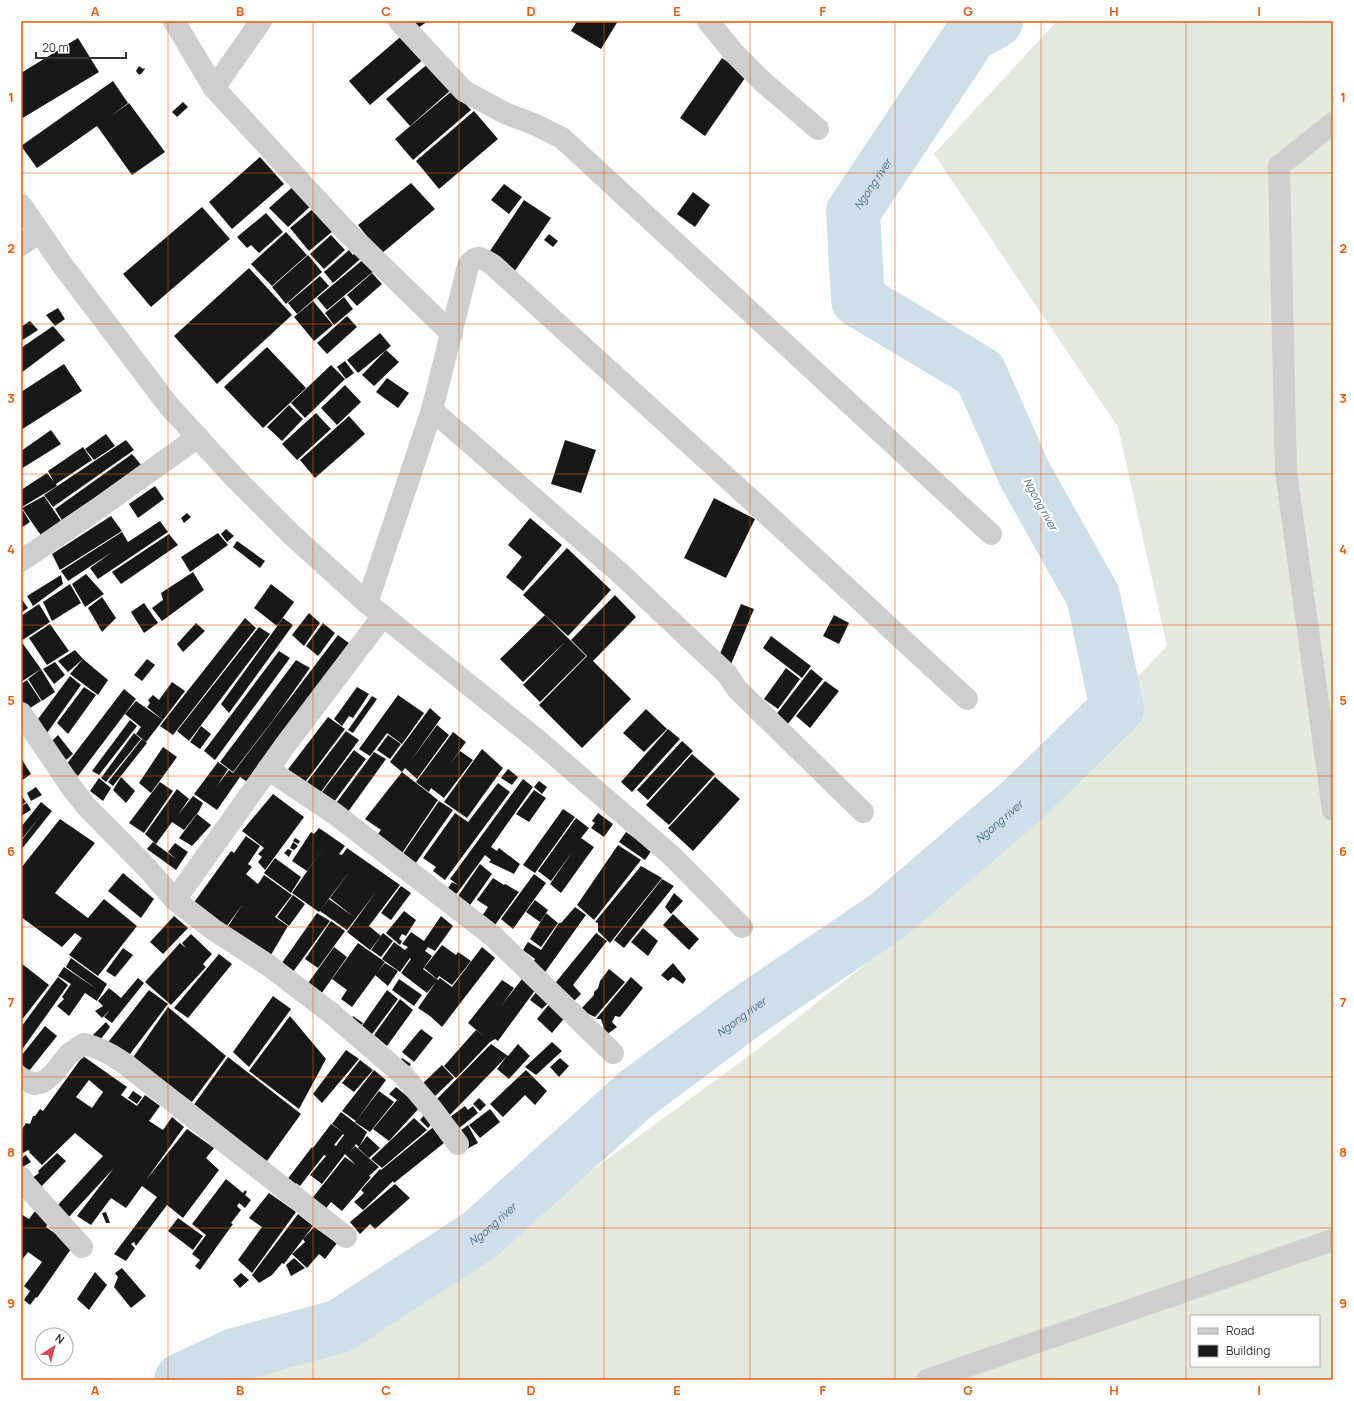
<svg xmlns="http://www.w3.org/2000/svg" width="1354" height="1401" font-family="Manrope,sans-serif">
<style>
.grass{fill:#e4e9de;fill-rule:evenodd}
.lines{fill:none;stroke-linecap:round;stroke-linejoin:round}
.river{stroke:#cfdfe9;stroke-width:54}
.building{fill:#181818;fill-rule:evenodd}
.street{stroke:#cecece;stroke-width:22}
.grid{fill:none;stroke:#e8590c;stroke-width:1;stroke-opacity:0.55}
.labels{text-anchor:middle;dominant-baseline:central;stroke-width:4;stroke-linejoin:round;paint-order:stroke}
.water-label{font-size:11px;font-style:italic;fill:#48708a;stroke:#fff}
.neatline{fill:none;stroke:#e8590c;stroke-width:1.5}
.grid-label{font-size:13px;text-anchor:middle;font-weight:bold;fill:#e8590c}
</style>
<rect width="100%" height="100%" fill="#fff"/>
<!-- grass -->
<path class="grass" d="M1057 21H1333V1380H219L395 1304 565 1190 753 1053 867 963 1167 646 1118 427 934 154ZM1191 1316H1319V1366H1191Z"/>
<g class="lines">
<!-- river -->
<path class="river" id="s1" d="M181 1380 235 1355 340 1326 481 1234 636 1094 750 1009 885 918 1024 799 1117 708 1093 596 1024 473 980 373 858 300 853 212 971 35 996 21"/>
</g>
<!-- building -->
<g class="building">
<path d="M408 21H428L415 30Z"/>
<path d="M577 21H618L601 49 571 31Z"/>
<path d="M405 33 426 57 370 105 349 81Z"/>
<path d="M78 38 99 72 21 119V73Z"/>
<path d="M722 58 747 75 705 136 680 118Z"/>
<path d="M430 62 452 89 410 126 386 99Z"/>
<path d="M139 66 143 69 144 68 145 69 141 74H140L139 75 136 71Z"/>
<path d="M113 81 128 103 111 116 129 103 165 152 132 175 97 126 37 168 21 146Z"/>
<path d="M453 90 471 110 413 160 395 139Z"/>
<path d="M183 102 188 107 177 117 172 112Z"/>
<path d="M474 111 498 139 439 189 416 161Z"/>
<path d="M260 157 284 184 232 229 209 202Z"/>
<path d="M411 183 435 209 381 254 358 225Z"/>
<path d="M296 184 314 203 288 227 269 208Z"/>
<path d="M504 184 522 197 509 214 491 200Z"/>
<path d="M693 192 710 205 695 227 677 214Z"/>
<path d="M524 200 551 218 514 272 488 254Z"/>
<path d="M202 207 230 239 151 307 123 274Z"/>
<path d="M314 208 333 231 309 251 290 228Z"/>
<path d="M266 213 283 232 259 253 251 245 247 248 237 237Z"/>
<path d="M286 232 307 255 272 286 251 264Z"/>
<path d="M549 234 558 241 553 247 544 240Z"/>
<path d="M331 235 345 250 324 269 310 254Z"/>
<path d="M360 248 366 254 333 283 324 272 349 250 353 255Z"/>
<path d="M308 255 322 272 286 304 272 287Z"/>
<path d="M365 258 375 270 327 310 317 298Z"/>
<path d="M249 268 292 315 217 384 174 336Z"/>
<path d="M372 273 382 284 357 306 347 295Z"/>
<path d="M320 276 329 286 297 314 288 303Z"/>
<path d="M344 297 353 309 334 325 325 313Z"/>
<path d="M313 301 333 325 314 341 294 317Z"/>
<path d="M58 308 65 319 55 326 46 315Z"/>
<path d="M347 316 357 327 327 354 317 343Z"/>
<path d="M30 321 38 330 21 341V327Z"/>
<path d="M53 326 65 340 21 373V348Z"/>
<path d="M380 333 391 346 358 373 347 360Z"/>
<path d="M267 347 306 388 263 428 224 387Z"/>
<path d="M386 350 399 362 374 386 362 375Z"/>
<path d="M345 361 354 373 346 379 337 367Z"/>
<path d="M64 364 82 391 21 430V392Z"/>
<path d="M331 365 345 379 305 418 291 403Z"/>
<path d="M387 378 409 393 398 408 376 392Z"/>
<path d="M345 385 361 402 337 425 321 408Z"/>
<path d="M289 405 303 419 282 441 267 427Z"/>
<path d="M316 413 331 429 297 460 282 444Z"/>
<path d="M349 416 365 434 315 478 300 460Z"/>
<path d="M51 430 61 444 21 469V451Z"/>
<path d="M106 434 115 446 94 460 85 449Z"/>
<path d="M126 440 134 450 53 507 44 495Z"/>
<path d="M565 440 596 450 581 493 551 484Z"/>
<path d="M83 447 92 460 56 484 57 486 22 507 21 506V490L47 473 54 482 48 471Z"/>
<path d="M132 454 143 467 63 522 55 509Z"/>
<path d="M155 486 164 499 138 518 129 504Z"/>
<path d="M44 496 61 521 42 537 22 508Z"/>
<path d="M714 498 755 519 726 578 684 558Z"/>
<path d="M22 509 30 522 21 528V510Z"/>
<path d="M187 513 191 517 184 523 181 518Z"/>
<path d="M111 516 122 531 60 570 52 554Z"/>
<path d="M530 518 562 545 523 591 506 577 522 557 508 545Z"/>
<path d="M160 521 168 532 98 579 90 568 112 552 68 581 61 571 122 532 128 542Z"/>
<path d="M226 529 234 536 227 542 221 534Z"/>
<path d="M218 533 228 545 190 572 181 557Z"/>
<path d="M169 534 178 545 121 584 112 572Z"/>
<path d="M237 541 265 561 260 568 233 547Z"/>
<path d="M567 548 611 590 568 636 523 595Z"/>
<path d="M193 572 204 590 162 621 152 608 163 600 161 593Z"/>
<path d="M86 574 104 594 85 607 72 584Z"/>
<path d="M61 575 63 584 33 606 27 596Z"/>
<path d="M70 584 81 603 52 621 43 602Z"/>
<path d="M271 584 294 602 277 626 254 608Z"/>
<path d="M615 595 636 617 593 661 631 699 582 748 539 705 587 656 571 640Z"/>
<path d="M102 597 116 618 102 632 88 608Z"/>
<path d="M21 598 28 608 21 613Z"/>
<path d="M144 603 158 623 144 633 131 612Z"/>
<path d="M39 604 50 622 21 641V616Z"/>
<path d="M741 604 754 609 727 674 714 668Z"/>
<path d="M309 613 320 623 304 646 292 635Z"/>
<path d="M545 615 586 656 540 702 523 685 565 642 523 682 500 659Z"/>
<path d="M834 615 849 623 839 644 823 636Z"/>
<path d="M245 618 256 628 173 735 160 726Z"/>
<path d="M283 618 293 625 229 713 221 704Z"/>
<path d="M196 623 205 631 183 652 177 644Z"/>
<path d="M323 623 335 633 318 656 306 646Z"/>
<path d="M50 624 69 651 47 665 29 638Z"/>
<path d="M259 627 270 634 189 741 177 731Z"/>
<path d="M338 635 353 646 249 783 240 777 217 810 194 794 218 762 228 769 217 786 229 770 233 773Z"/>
<path d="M771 636 811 666 802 678 763 648Z"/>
<path d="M21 641 41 669 21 682Z"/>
<path d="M75 650 83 659 68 672 58 661Z"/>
<path d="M279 651 290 658 215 760 204 751Z"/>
<path d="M83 659 108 680 98 695 70 674Z"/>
<path d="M147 659 155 665 142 681 134 675Z"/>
<path d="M296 660 310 668 274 719 233 772 220 762Z"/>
<path d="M55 662 65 675 54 684 43 669Z"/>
<path d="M786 668 800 679 778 709 764 699Z"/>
<path d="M41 669 55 692 42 701 28 679Z"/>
<path d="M811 669 823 679 784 729 772 720Z"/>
<path d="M70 676 81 685 47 733 38 719Z"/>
<path d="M27 680 41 701 27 710 21 700V684Z"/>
<path d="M825 681 839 691 810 728 796 716Z"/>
<path d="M172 682 185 691 163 720 147 707 150 703 148 700 153 695 159 700Z"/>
<path d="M84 687 96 695 68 734 57 723Z"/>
<path d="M357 687 369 694 353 718 349 716 342 726 334 719Z"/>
<path d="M124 689 136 699 78 776 66 765Z"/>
<path d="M398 695 424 713 402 744 387 733 370 756 359 749Z"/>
<path d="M372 696 377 699 353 733 348 730Z"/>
<path d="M136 701 163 720 146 742 136 734 141 727 125 714Z"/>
<path d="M430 708 441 718 409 763 437 725 449 735 417 779 405 768 402 772 390 762Z"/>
<path d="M646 709 667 729 644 752 623 733Z"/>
<path d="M328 717 345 729 303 785 286 772Z"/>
<path d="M130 720 137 726 99 775 92 771Z"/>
<path d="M201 726 211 734 200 749 190 742Z"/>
<path d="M668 729 680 739 632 792 621 782Z"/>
<path d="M346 731 359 740 318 796 304 786Z"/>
<path d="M453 732 466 742 450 764 460 751 473 760 444 798 431 788 429 792 416 782Z"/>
<path d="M134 733 141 739 106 782 101 778Z"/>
<path d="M58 735 73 754 66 760 51 742Z"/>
<path d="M388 735 401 744 390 759 377 750Z"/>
<path d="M142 739 147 743 113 786 108 782Z"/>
<path d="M682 741 693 751 648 800 637 790Z"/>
<path d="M163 747 177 757 151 793 139 783Z"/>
<path d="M482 749 503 768 467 818 444 802Z"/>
<path d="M354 750 366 759 334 802 322 792Z"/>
<path d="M374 752 386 759 345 816 334 806Z"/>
<path d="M692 754 715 774 669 825 646 805Z"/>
<path d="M21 758 31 774 21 781Z"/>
<path d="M508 769 518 777 512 785 501 778Z"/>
<path d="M402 772 438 800 400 856 375 838 381 830 365 819Z"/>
<path d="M121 777 135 791 126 803 113 790Z"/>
<path d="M715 777 740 799 693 851 668 828Z"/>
<path d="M99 778 111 788 103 801 90 791Z"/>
<path d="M523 779 533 787 491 847 497 851 499 848 520 864 514 874 489 862 491 860 485 855 455 896 446 891 452 882 458 885 450 879Z"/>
<path d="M539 781 547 787 542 794 534 787Z"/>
<path d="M160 782 173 791 144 833 129 823Z"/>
<path d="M498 783 510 792 445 880 433 871 436 867 423 858 455 813 468 822Z"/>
<path d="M36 787 42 795 31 801 27 793Z"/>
<path d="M177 789 189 799 178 815 193 796 203 803 199 811 184 830 172 822 156 844 145 834Z"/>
<path d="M534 790 546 798 529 822 516 814Z"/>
<path d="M273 794 304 817 265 870 258 862 262 857 258 854 264 848 242 831Z"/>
<path d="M21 795 26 802 21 806Z"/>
<path d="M439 801 453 810 413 867 400 858Z"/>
<path d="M41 802 52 811 21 850V841L42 814 21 840V827Z"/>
<path d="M27 803 31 810 21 816V806Z"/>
<path d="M563 809 575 817 535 873 523 865Z"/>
<path d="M598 813 613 824 604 837 591 828 595 823 592 821Z"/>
<path d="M197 814 211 825 192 846 179 838Z"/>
<path d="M576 818 589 828 581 838 594 847 561 893 550 884 573 851 551 881 538 871Z"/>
<path d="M60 819 95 843 55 893 88 918 104 899 137 926 98 976 69 955 82 938 75 933 62 947 21 917V868Z"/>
<path d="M319 828 345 846 339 854 342 855 347 848 400 885 369 926 381 936 370 950 347 932 376 892 347 930 320 911 319 912 292 893 328 841 307 871 292 861 311 832 314 834ZM350 871 330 898 354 917 329 899 321 909Z"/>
<path d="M626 832 652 850 645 860 619 842Z"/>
<path d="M246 836 260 846 248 864 252 867 246 874 258 884 264 875 292 895 275 917 288 926 268 960 225 931 242 905 224 930 190 908 231 851 234 853Z"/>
<path d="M295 838 300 841 298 844 293 841Z"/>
<path d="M153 842 176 859 168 852 175 843 188 852 176 870 147 849Z"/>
<path d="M293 842 298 846 294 850 290 848Z"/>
<path d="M618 845 641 860 594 920 577 905Z"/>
<path d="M288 849 292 851 289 857 284 853Z"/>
<path d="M275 858 301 877 291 893 264 873Z"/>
<path d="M480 864 492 874 468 908 456 899Z"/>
<path d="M641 866 662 878 610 943 598 931V923L595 922Z"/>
<path d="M123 873 154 899 141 918 108 891Z"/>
<path d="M534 874 546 883 513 929 501 919Z"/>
<path d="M493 878 504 885 505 884 519 892 492 929 480 919 488 907 477 900Z"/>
<path d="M662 879 674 886 624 948 614 940Z"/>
<path d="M401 886 411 893 391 920 381 913Z"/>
<path d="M674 893 683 901 671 914 665 907Z"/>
<path d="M293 895 305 904 289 926 277 917Z"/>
<path d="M535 900 548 910 540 922 526 912Z"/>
<path d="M575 907 586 915 545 972 533 962 535 959 523 950 528 942 541 950 559 923H561Z"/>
<path d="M404 911 416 920 406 936 402 934 399 939 402 941 400 945 386 933Z"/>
<path d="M317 913 330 921 290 976 279 967Z"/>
<path d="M546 913 558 923 541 947 530 939Z"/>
<path d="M673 914 699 939 689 950 663 925Z"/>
<path d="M174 916 188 928 163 954 150 942Z"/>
<path d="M441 916 453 926 435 951 428 947 425 951 432 956 423 969 438 980 440 978 452 987 482 947 495 958 442 1027 430 1016 418 1008 436 982 427 993 401 973 411 959 410 958 400 972 382 959 394 942 405 950 408 947 402 944 411 932 424 941Z"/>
<path d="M331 921 345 931 318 968 305 959Z"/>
<path d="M643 928 658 941 648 956 631 942Z"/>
<path d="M383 933 393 941 381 957 371 950Z"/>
<path d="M596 933 607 941 573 985 581 994 571 1004 552 987Z"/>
<path d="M191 934 212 954 203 964 206 967 171 1005 145 982 180 943 186 948 182 943Z"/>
<path d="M358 943 385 962 352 1007 341 999 347 990 332 979Z"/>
<path d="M442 945 456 955 458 952 471 961 452 985 439 976 437 979 424 968Z"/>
<path d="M334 947 347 957 319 997 306 986Z"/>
<path d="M123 948 133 955 115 977 106 971Z"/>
<path d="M219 954 232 964 188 1018 174 1008Z"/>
<path d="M71 958 107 984 97 1001 85 993 69 1016 57 1006 64 999 62 997 71 984 58 976 64 967 98 990 66 967Z"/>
<path d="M21 963 49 985 21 1021Z"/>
<path d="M385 963 398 971 388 986 375 975Z"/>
<path d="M673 963 686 979 683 984 673 977 668 981 661 975Z"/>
<path d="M609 969 625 982 595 1017 580 1010 594 995V992L598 988 600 981Z"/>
<path d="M58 977 68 985 21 1051V1027Z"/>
<path d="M631 977 643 988 620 1017 615 1016 612 1022 617 1027 606 1035 601 1019H596Z"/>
<path d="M138 978 144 983 112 1023 104 1017 111 1009 102 1018 95 1011 103 1006 98 1001 109 988 121 998Z"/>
<path d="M399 979 422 995 414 1006 392 990Z"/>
<path d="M522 979 536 989 498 1041 495 1039 490 1042 456 1078 444 1066 476 1030 486 1038 468 1023 502 980 514 988 502 1005Z"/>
<path d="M149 990 168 1004 127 1058 106 1045Z"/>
<path d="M387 990 398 999 367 1041 357 1033Z"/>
<path d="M537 991 550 1001 542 1009 530 1000Z"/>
<path d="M273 996 291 1009 249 1067 233 1052Z"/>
<path d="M400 999 413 1010 387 1046 374 1035Z"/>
<path d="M551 1002 567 1015 552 1033 537 1019Z"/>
<path d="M168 1007 226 1056 192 1102 132 1059Z"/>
<path d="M290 1016 326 1059 299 1109 249 1071Z"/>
<path d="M353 1016 363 1023 358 1029 349 1023Z"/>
<path d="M106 1022 110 1027 101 1039 91 1037Z"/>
<path d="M45 1026 57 1036 29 1071 21 1064V1056Z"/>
<path d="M421 1029 433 1038 414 1062 402 1052Z"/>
<path d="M552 1042 562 1051 536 1075 525 1067Z"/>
<path d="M491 1044 508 1056 518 1044 530 1056 509 1079 497 1069 507 1056 447 1118 435 1101Z"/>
<path d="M346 1050 359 1059 322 1103 313 1094Z"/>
<path d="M83 1056 127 1087 121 1095 137 1106 145 1095 160 1106 149 1121 163 1130 172 1117 184 1127 146 1180 187 1129 214 1148 206 1158 219 1170 183 1218 167 1205 136 1246 134 1242 131 1244 135 1248 126 1261 114 1254 157 1197 142 1186 126 1208 111 1198 91 1225 77 1216 114 1168 67 1219 56 1207 103 1156 75 1133 42 1165 29 1152 30 1151 28 1150 23 1153 21 1152V1131L23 1130 22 1129 26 1123 30 1124 33 1116H35L40 1109 43 1111ZM89 1080 103 1092 92 1108 76 1097Z"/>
<path d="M228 1057 301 1114 267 1161 193 1106Z"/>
<path d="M402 1058 411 1064 406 1071 397 1065Z"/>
<path d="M560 1058 569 1066 559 1077 550 1067Z"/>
<path d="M360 1060 373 1070 354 1092 342 1083Z"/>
<path d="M442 1065 454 1078 432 1099 420 1086Z"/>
<path d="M374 1070 386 1080 356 1121 342 1111Z"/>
<path d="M526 1070 547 1091 535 1105 525 1095 503 1117 490 1104Z"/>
<path d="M396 1087 420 1107 389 1141 373 1129 397 1100 389 1094Z"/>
<path d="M133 1091 142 1097 137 1104 128 1098Z"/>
<path d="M379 1091 394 1102 370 1132 355 1122Z"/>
<path d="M479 1098 486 1105 480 1111 473 1104Z"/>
<path d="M465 1106 468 1110 473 1106 478 1113 453 1133 446 1120Z"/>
<path d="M490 1109 500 1122 480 1138 469 1125Z"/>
<path d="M341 1112 367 1132 359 1147 356 1144 349 1153 355 1146 379 1167 369 1176 371 1177 342 1211 331 1202 323 1212 310 1201 345 1157 356 1165 345 1154 322 1184 310 1175 326 1156 324 1155 300 1186 296 1183 293 1188 286 1181 312 1147 313 1148 331 1124 344 1133 332 1124ZM343 1134 344 1135 336 1146 334 1145Z"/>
<path d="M426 1113 435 1120 428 1128 420 1120Z"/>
<path d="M414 1118 427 1130 382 1168 371 1159Z"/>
<path d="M437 1124 449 1139 394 1183 393 1181 363 1210 354 1202 364 1193 361 1190 380 1169 381 1170Z"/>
<path d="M468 1125 478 1143 465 1150 456 1134Z"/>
<path d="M367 1136 380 1148 369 1158 358 1148Z"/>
<path d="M57 1153 66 1161 38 1190 28 1181 39 1173 38 1171Z"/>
<path d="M26 1155 31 1162 21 1168V1158Z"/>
<path d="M226 1179 243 1193 245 1190 247 1192 245 1195 251 1200 245 1208 239 1203 237 1206 241 1210 231 1223 233 1224 200 1270 195 1266 200 1260 192 1254 206 1235 192 1224Z"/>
<path d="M395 1184 410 1198 375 1229 370 1224 360 1234 350 1222Z"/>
<path d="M269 1193 296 1212 252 1273 238 1260 262 1227 249 1218Z"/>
<path d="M35 1211 49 1222 46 1227 73 1246 37 1298 36 1297 30 1305 24 1300 30 1291 24 1286 42 1262 28 1252 21 1261V1214L29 1219Z"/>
<path d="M106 1212 110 1223H106L102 1213Z"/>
<path d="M298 1214 313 1226 284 1264 282 1263 272 1275 259 1283 252 1275Z"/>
<path d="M178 1218 203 1236 193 1250 168 1231Z"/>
<path d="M314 1227 337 1243 325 1259 319 1254 307 1268 292 1254 305 1242 303 1239Z"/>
<path d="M294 1258 305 1268 291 1276 286 1265Z"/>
<path d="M122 1268 146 1296 131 1308 114 1287 118 1277 115 1273Z"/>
<path d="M95 1272 107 1285 89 1310 77 1299Z"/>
<path d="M241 1273 249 1280 240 1288 233 1280Z"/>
</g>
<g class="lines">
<!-- street -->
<g class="street">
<path d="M174 21 214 88 344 229 452 334"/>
<path d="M399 21 464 91 507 114 534 124 562 138 991 534"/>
<path d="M708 21 733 52 762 81 818 129"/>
<path d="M214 88 261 21"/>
<path d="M1333 123 1279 166 1286 472 1333 810"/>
<path d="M21 205 63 266 169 406 233 476 292 535 367 603 535 738 672 856 742 927"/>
<path d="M21 245 40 232"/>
<path d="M432 410 620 573 727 674 737 689 863 812"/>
<path d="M21 561 100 507 198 437"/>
<path d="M367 603 432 410 468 266C476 253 482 258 493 265L770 517 967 699"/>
<path d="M21 713 72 788 86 806 148 869 175 900 214 930 268 965 331 1013 404 1076 432 1109 458 1144"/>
<path d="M268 769 335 814 494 937 613 1053"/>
<path d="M175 900 286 744 383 616"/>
<path d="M21 1078 34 1084 43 1082 53 1074 69 1054 84 1044C99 1047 111 1054 124 1063L346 1237"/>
<path d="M21 1177 25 1184 82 1247"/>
<path d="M927 1380 1333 1240"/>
</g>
</g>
<!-- grid -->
<path class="grid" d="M168 21V1380M313 21V1380M459 21V1380M604 21V1380M750 21V1380M895 21V1380M1041 21V1380M1186 21V1380M21 173H1333M21 324H1333M21 474H1333M21 625H1333M21 776H1333M21 927H1333M21 1077H1333M21 1228H1333"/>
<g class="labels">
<!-- water labels -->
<g class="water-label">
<text stroke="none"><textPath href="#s1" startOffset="1793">Ngong river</textPath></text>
<text transform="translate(1041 504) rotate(61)">Ngong river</text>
<text stroke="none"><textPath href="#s1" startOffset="1000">Ngong river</textPath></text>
<text stroke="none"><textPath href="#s1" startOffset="676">Ngong river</textPath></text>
<text stroke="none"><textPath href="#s1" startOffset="352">Ngong river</textPath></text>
</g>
</g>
<!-- border -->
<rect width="1354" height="1401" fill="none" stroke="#ffffff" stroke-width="44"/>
<!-- legend -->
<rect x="1190" y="1315" width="130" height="52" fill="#ffffff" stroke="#adadad"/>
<rect x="1198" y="1328" width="20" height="6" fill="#cecece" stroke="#adadad"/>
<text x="1226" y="1335" font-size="12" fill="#313131">Road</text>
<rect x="1198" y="1345" width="20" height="12" fill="#181818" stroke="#adadad"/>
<text x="1226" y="1355" font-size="12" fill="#313131">Building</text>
<!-- north arrow -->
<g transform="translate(54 1347) rotate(36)"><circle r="19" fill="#ffffff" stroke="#adadad"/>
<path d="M0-3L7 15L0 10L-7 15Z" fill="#d14953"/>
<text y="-6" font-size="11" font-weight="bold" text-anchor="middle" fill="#313131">N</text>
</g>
<!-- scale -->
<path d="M36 52v6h90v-6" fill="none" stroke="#313131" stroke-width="2"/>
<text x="42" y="52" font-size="12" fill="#313131" stroke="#ffffff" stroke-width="3" paint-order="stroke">20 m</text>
<rect x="22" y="22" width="1310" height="1357" class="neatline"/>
<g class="grid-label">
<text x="95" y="16">A</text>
<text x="240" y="16">B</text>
<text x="386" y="16">C</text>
<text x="531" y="16">D</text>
<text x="677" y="16">E</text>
<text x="823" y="16">F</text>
<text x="968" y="16">G</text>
<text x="1114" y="16">H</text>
<text x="1259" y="16">I</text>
<text x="11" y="102">1</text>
<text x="1343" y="102">1</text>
<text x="11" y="253">2</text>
<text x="1343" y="253">2</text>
<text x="11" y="403">3</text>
<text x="1343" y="403">3</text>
<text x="11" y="554">4</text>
<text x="1343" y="554">4</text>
<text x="11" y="705">5</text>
<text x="1343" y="705">5</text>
<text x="11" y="856">6</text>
<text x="1343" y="856">6</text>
<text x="11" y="1007">7</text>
<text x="1343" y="1007">7</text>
<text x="11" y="1157">8</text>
<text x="1343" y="1157">8</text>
<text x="11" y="1308">9</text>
<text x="1343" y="1308">9</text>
<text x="95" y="1395">A</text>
<text x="240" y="1395">B</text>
<text x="386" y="1395">C</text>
<text x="531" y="1395">D</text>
<text x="677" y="1395">E</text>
<text x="823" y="1395">F</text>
<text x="968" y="1395">G</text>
<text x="1114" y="1395">H</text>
<text x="1259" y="1395">I</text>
</g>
</svg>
